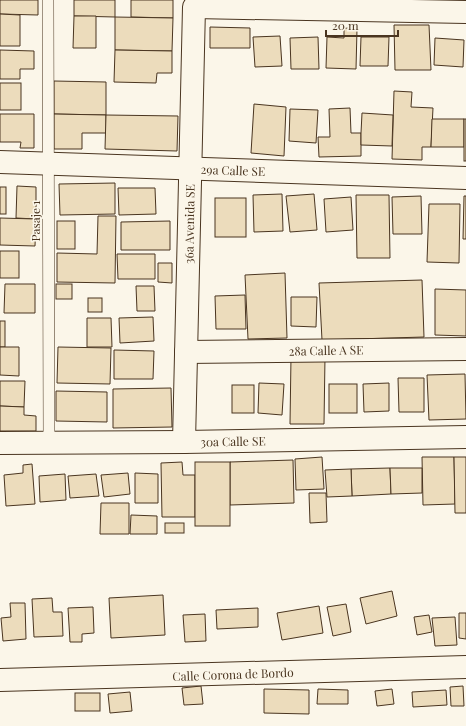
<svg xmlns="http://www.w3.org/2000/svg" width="466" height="726" font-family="'Playfair Display',serif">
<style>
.building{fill:#ecdcbc;stroke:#4a3520}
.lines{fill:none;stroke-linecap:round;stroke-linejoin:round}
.service-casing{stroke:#4a3520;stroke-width:12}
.minor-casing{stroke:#4a3520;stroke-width:24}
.service{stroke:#fbf6e9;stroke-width:11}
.minor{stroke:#fbf6e9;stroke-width:22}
.labels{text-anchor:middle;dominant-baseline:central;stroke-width:3;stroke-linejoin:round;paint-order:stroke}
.street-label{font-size:12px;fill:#4a3520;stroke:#fbf6e9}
</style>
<rect width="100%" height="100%" fill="#fbf6e9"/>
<!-- building -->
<g class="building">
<path d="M0 0H38V15L0 14Z"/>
<path d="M74 0H115V17L74 16Z"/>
<path d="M131 0H173V18L131 17Z"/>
<path d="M0 14 20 15V46H0Z"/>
<path d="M74 16H96V48H73Z"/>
<path d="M115 17 173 18 172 51 115 50Z"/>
<path d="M394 25H429L431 70H395Z"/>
<path d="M210 27 250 28V48H210Z"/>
<path d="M344 28 357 29 356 69 326 68 327 37 344 38Z"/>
<path d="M280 36 282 66 255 67 253 37Z"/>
<path d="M318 37 319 69H291L290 38Z"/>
<path d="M361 37H389L388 66H360Z"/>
<path d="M435 38 464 40 463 67 434 65Z"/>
<path d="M0 50 34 51V69H20V79H0Z"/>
<path d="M115 50 172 51V73H157L156 83 114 82Z"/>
<path d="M54 81 106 82V115L54 114Z"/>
<rect x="0" y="83" width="21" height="27"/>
<path d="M394 91 412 92 411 107 433 108 431 147H422V160L392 159Z"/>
<path d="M254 104 286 107 284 156 251 153Z"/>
<path d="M350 108 351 133H361V156L319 157 318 137H330L329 109Z"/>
<path d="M290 109 318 110 316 143 289 141Z"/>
<path d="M362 113 393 115 392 146 361 145V133Z"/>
<path d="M0 114H34V148H20L21 142H0Z"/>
<path d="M54 114 106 115V133H82V149H54Z"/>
<path d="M106 115 178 116 177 151 105 149Z"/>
<path d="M432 119H464V147H431Z"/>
<rect x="464" y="119" width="2" height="42"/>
<path d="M115 183V214L60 215 59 184Z"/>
<path d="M17 186 36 187V219L16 218Z"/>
<rect x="0" y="187" width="6" height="27"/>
<path d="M118 188H155L156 214 119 215Z"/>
<path d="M282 194 283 231 254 232 253 195Z"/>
<path d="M314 194 317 230 290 232 286 196Z"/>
<path d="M356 195H389L390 258H357Z"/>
<path d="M421 196 422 234H393L392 197Z"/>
<path d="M464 196H466V239H463Z"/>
<path d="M351 197 353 230 326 232 324 199Z"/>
<rect x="215" y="198" width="31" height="39"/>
<path d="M429 204H460L459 263 427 262Z"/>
<path d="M98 216H116L115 283 57 282V253L97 254Z"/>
<path d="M0 218 36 219 35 246 0 245Z"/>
<rect x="57" y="221" width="18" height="28"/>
<path d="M170 221V250H121V222Z"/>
<rect x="0" y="251" width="19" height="27"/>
<path d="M117 254H155V279H118Z"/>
<path d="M158 263H172V283L158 282Z"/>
<path d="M285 273 287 338 248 339 245 275Z"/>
<path d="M422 280 424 337 322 340 319 283Z"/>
<path d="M5 284H35V313H4Z"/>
<rect x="56" y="284" width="16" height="15"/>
<path d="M136 286H154L155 311H137Z"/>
<path d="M435 289 466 290V336L435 335Z"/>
<path d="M245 295 246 329H216L215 296Z"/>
<path d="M291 297H317L316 327 291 326Z"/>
<rect x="88" y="298" width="14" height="14"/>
<path d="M153 317 154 341 120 343 119 318Z"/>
<path d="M87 318H111L112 347H87Z"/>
<rect x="0" y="321" width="5" height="26"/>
<path d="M0 347H19V376L0 375Z"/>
<path d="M58 347 111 348 110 384 57 383Z"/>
<path d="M114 350 154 351 153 379H114Z"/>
<path d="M291 357H325L324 424H290Z"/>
<path d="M465 374 466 419 429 420 427 375Z"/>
<path d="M398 378H424V412H399Z"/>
<path d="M0 381H25L24 407 0 406Z"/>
<path d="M259 383 284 384 282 415 258 413Z"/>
<path d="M389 383V411L364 412 363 384Z"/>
<rect x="329" y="384" width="28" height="29"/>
<rect x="232" y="385" width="22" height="28"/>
<path d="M171 388 172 427 113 428V389Z"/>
<path d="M56 391 107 392V422L56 421Z"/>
<path d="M0 406 24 407V415L36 416V431H0Z"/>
<path d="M322 457 324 489 296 490 295 459Z"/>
<path d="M422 457H454L455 504 423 505Z"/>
<path d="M454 457H466V513H455Z"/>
<path d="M293 460 294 503 230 505V462Z"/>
<path d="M182 462 183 475H195V517H162L161 463Z"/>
<rect x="195" y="462" width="35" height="64"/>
<path d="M32 464 35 504 6 506 4 475 23 473V465Z"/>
<path d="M390 468 391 494 352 496 351 469Z"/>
<path d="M390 468H422V493L391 494Z"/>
<path d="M351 469 352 496 327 497 325 470Z"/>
<path d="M128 473 130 494 104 497 101 475Z"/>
<path d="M135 473 158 474V503H135Z"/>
<path d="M65 474 66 500 40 502 39 476Z"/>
<path d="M96 474 99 496 70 498 68 476Z"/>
<path d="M309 493H326L327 522 310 523Z"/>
<path d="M101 503H129V534H100Z"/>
<path d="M131 515 157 516V534H130Z"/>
<rect x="165" y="523" width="19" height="10"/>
<path d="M392 591 397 616 366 624 360 598Z"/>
<path d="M163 595 165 635 111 638 109 598Z"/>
<path d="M52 598 53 612H62L63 636 34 637 32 599Z"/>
<path d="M10 603H25L26 639 3 641 1 618 11 617Z"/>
<path d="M346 604 351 632 333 636 327 607Z"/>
<path d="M319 606 323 633 282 640 277 613Z"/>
<path d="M93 607 94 633 82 634V642H70L68 608Z"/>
<path d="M258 608V627L217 629 216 610Z"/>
<path d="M459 613H466V639L459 638Z"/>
<path d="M205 614 206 641 185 642 183 615Z"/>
<path d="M429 615 432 632 417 635 414 617Z"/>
<path d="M455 617 457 645 435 646 432 618Z"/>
<path d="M201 686 203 704 184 705 182 688Z"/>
<path d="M463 686 464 706H451L450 687Z"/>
<path d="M264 689 309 690V714L264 713Z"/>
<path d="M318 689 348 690V704H317Z"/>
<path d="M392 689 394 704 377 706 375 691Z"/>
<path d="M446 690 447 705 413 707 412 692Z"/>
<path d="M130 692 132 711 110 713 108 694Z"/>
<rect x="75" y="693" width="25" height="18"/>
</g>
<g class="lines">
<!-- service casing -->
<g class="service-casing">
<path id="service" d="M48 0 49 443"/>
</g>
<!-- minor casing -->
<g class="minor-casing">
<g id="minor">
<path d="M0 162 466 178"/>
<path d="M186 352 466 349"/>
<path d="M184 442 194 7 466 12"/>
<path d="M0 443 184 442 466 437"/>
<path d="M0 680 466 667"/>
</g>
</g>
<!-- service -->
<use href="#service" class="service"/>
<!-- minor -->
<use href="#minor" class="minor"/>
</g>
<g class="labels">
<!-- street labels -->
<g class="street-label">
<text transform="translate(233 170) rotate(2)">29a Calle SE</text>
<text transform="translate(35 221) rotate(-90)">Pasaje 1</text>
<text transform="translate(189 224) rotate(-89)">36a Avenida SE</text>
<text transform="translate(326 350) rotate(-1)">28a Calle A SE</text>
<text transform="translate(233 441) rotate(-1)">30a Calle SE</text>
<text transform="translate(233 674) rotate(-2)">Calle Corona de Bordo</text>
</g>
</g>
<!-- scale -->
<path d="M326 30v6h72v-6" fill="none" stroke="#4a3520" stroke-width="2"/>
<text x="332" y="30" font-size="12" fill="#4a3520" stroke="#fbf6e9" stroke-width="3" paint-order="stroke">20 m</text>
</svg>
